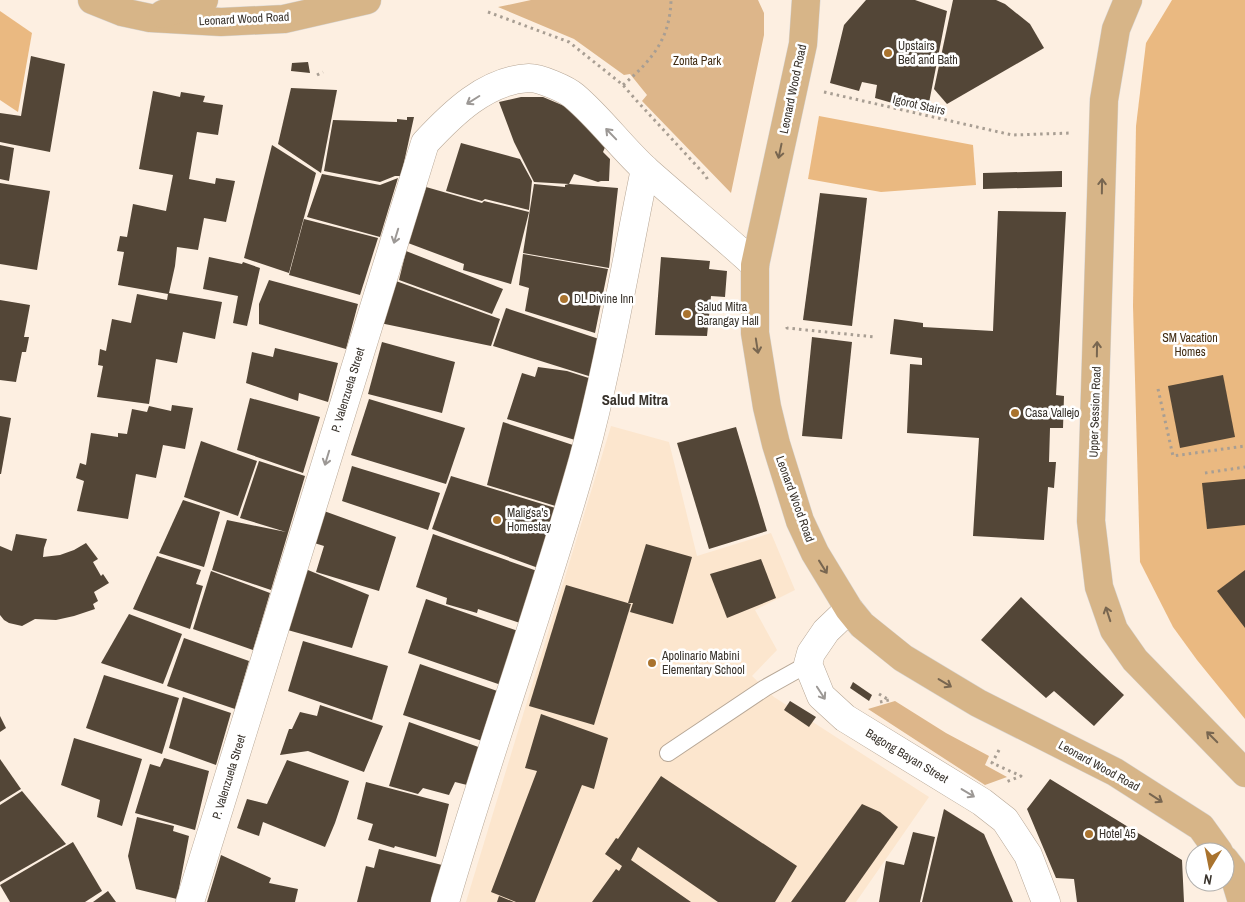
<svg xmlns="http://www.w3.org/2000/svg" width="1245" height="902" font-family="'Archivo Narrow',sans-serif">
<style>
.built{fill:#fce6ce}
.green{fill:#ddb68a}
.forest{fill:#eab981}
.building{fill:#534637}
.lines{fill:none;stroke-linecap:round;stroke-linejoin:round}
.service-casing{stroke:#b7a796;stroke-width:18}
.minor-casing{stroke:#b7a796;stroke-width:29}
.primary-casing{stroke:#d7d6d5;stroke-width:29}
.path{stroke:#a89e93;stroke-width:3;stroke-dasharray:2.5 4;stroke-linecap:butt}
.service{stroke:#fff;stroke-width:16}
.minor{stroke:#fff;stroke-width:28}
.primary{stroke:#d7b588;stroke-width:28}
.oneway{stroke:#9c9895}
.oneway2{stroke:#786650}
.poi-dot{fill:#a9732e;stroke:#fff;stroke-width:2}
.labels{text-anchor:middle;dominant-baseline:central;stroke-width:5;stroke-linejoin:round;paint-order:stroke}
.street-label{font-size:12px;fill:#38322b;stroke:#fff}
.poi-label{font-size:12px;fill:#38322b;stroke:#fff;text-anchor:start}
.park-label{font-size:12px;fill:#412c13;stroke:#fff}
.quarter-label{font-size:15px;font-weight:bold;fill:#38322b;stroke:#fff}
</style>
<rect width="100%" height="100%" fill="#fdefe1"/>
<!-- built -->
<path class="built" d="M611 426 669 442 697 556 771 533 795 590 755 610 777 650 752 676 774 697 929 797 856 902H466Z"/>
<!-- green -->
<g class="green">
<path d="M531 0H758L764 13V35L731 193 642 101 647 95 630 74 624 75 574 39 498 7Z"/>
<path d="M895 701 946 733 989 756 985 765 1007 777 985 785 868 709Z"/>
</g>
<!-- forest -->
<g class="forest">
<path d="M1172 0H1245V719L1197 660 1173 627 1140 562 1133 306 1136 126 1146 43Z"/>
<path d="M0 11 32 33 18 112 0 100Z"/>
<path d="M819 116 973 145 976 185 881 192 808 179Z"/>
</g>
<!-- building -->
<g class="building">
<path d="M866 0H915L947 11 927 113 875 98 877 85 862 82 859 91 830 83 844 25Z"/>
<path d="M953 0H996L1005 4 1030 24 1044 48 947 104 934 89Z"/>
<path d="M31 56 65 64 50 152 0 142V113L21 116Z"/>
<path d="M308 62 310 73 291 71 292 63Z"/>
<path d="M291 88 337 90 321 173 278 144Z"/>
<path d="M153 91 180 97 181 92 205 96 203 102 223 105 218 135 197 132 189 179 215 184 216 178 235 181 226 222 204 218 198 250 177 247 175 266 169 293 222 302 215 339 183 332 177 363 156 359 149 404 97 397 103 366 98 365 100 349 106 351 112 319 131 323 137 294 167 300 168 294 118 285 124 252 117 251 120 236 127 237 133 204 166 211 173 175 139 169Z"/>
<path d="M521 97H543L569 108 606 145 603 152 610 159 609 181H601L598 182 574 174 569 184 534 182 514 142 499 102Z"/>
<path d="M407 117H414L401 176H395L380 182 324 171 333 120 397 122V119L407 120Z"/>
<path d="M461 143 520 159 532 181 529 210 485 199 482 201 446 191Z"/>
<path d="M0 145 14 148 9 181 0 179Z"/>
<path d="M272 145 316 173 289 273 244 258Z"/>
<path d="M1062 171V187L983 189V173Z"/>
<path d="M322 174 380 185 398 178 380 237 307 217Z"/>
<path d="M0 183 50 191 37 270 0 264Z"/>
<path d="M534 184 565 187V185L569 184 618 188 609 268 523 253Z"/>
<path d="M426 187 482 203 484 201 529 212 511 284 463 270 464 264 408 243Z"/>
<path d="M820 193 867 198 852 326 803 320Z"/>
<path d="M998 211 1066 212 1056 395 1064 396 1063 428H1050L1049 462H1056L1054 488 1048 487 1044 540 973 536 979 438 907 433 910 364 922 365V358L890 354 894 319 923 323V327L993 331Z"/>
<path d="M304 219 378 238 360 295 289 275Z"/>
<path d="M406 251 503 289 492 314 399 280Z"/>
<path d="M523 254 608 269 595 333 525 311 529 288 519 285Z"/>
<path d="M209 257 242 264 243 262 260 268 247 326 233 323 238 296 203 289Z"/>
<path d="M661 257 710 261 709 269 727 271 725 297 711 296 707 336 655 335Z"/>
<path d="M269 280 358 304 346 349 259 324V304Z"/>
<path d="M396 281 500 319 491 346 380 323Z"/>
<path d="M0 300 30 305 24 337H29L26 352H22L16 382 0 380Z"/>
<path d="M506 308 602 340 595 378 493 346Z"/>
<path d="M812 337 852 342 842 439 802 436Z"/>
<path d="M382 342 455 362 442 413 368 394Z"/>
<path d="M275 348 338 363 328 402 299 393 298 401 246 383 252 352 273 357Z"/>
<path d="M538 367 567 371 595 380 575 440 507 419 522 373 535 377Z"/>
<path d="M1223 375 1235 437 1180 448 1168 386Z"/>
<path d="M250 398 320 417 303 473 237 450Z"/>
<path d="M369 399 465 428 446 484 351 455Z"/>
<path d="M172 405 193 408 185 449 163 445 156 478 136 474 128 519 77 511 84 481 76 478 80 463 86 465 91 433 118 437V433L127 434 132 409 147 412 149 406 171 411Z"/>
<path d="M0 416 11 418 1 474H0Z"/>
<path d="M503 422 576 446 562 508 487 485Z"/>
<path d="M736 427 767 531 709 549 677 443Z"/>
<path d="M201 441 257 461 238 516 184 497Z"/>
<path d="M259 461 305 476 271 590 212 570 227 520 286 532 240 518Z"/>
<path d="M352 466 440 493 428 530 342 501Z"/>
<path d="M451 476 562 510 541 569 432 529Z"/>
<path d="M1245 479V525L1207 529 1202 483Z"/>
<path d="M183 500 220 512 204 567 159 553Z"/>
<path d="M324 511 396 537 379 591 316 572 324 546 311 542Z"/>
<path d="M16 534 47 539 44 548 43 557 60 555 74 550 86 543 98 559 93 562 101 576 103 574 109 583 94 592 98 601 93 604 95 609 74 616 56 620 35 619 22 626 9 623 4 620 0 615V546L12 551Z"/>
<path d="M433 534 540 572 523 624 478 609 477 613 446 604 447 598 416 587Z"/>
<path d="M646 544 692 557 673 624 630 612 633 603H628Z"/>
<path d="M157 556 201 570 196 584 203 586 190 629 133 609Z"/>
<path d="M761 559 776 598 727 618 710 574Z"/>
<path d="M303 568 369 595 352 648 284 629Z"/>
<path d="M1245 570V628L1217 591Z"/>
<path d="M211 571 270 593 253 650 193 629Z"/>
<path d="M566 585 631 604 594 725 529 706Z"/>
<path d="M1021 597 1124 695 1094 726 1054 691 1046 698 981 640Z"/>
<path d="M426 599 521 632 504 686 408 653Z"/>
<path d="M129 614 182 634 163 684 101 663Z"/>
<path d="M184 638 249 661 235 709 167 686Z"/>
<path d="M303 641 388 666 372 720 288 691Z"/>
<path d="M420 664 503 693 485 742 403 715Z"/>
<path d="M104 675 179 698 162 754 86 728Z"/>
<path d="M853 682 872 695 869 701 850 688Z"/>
<path d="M183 697 231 713 216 765 169 748Z"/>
<path d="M790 701 816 717 809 727 784 710Z"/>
<path d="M320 705 383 726 364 772 308 751 280 755 289 729H292L300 712 317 716Z"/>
<path d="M541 714 608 738 594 789 582 785 535 902H516L491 892 537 771 525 768Z"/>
<path d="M0 716 6 728 0 732Z"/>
<path d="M409 722 484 749 471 786 455 782 449 795 423 788 418 794 389 786Z"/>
<path d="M74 738 142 759 122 826 97 817 100 800 61 785Z"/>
<path d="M164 758 209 771 195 830 135 813 150 764 160 767Z"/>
<path d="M0 759 21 789 0 802Z"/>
<path d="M287 760 349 781 335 823 325 847 263 822 259 836 237 828 247 799 267 804Z"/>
<path d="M661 776 797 866 775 902H718L638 847 631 860 691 902H592L616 869 619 871 622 866 605 854 616 838 618 839Z"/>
<path d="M1050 779 1182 860 1184 902H1077L1074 879 1056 878 1027 809Z"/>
<path d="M366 782 449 804 436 857 395 846 394 848 368 840 373 824 357 819Z"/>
<path d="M22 791 66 844 0 882V805Z"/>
<path d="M862 804 880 812 898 827 845 902H791Z"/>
<path d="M944 809 984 834 1013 902H922Z"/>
<path d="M137 817 174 826 173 831 189 836 177 899 136 889 128 856Z"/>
<path d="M913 832 935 837 920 902H879L886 861 904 865Z"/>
<path d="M73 842 102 891 85 902H10L0 885Z"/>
<path d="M379 849 446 866 436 902H357L366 866 374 868Z"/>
<path d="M221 855 271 878 269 883 298 889 295 902H207Z"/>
<path d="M108 891 116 902H93Z"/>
<path d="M499 896 514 902H497Z"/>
</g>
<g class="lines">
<!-- service casing -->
<g class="service-casing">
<path id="service" d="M668 753 765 688 808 664"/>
</g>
<!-- minor casing -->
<g class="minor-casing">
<g id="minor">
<path d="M849 609 826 631 811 653 808 664 821 696 845 718 982 802 1005 820 1028 855 1046 902"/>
<path d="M190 902 425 143C452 114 486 80 529 78 540 78 566 89 574 96 600 118 621 147 646 170 682 202 719 232 755 265"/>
<path d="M445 902C488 754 541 609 583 460 609 365 625 266 645 169"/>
</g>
</g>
<!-- primary casing -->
<g class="primary-casing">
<g id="primary">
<path d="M92 0 122 12 150 18 221 22 284 19 367 0"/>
<path d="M806 0 803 44 755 265V333L767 407 776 444 800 521 815 553 849 609 862 625 903 658 978 703 1115 772 1201 827 1219 852"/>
<path d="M1128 0 1116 29 1104 100 1091 521 1099 587 1114 630 1135 660 1245 773"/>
<path d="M163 14 204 0"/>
<path d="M1225 860 1232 869 1242 902"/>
</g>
</g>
<!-- path -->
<g class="path">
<path d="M488 12 569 42 623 85 636 100 706 176 708 181"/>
<path d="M317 75 323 72"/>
<path d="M623 85C652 60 670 39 671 0"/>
<path d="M824 92 1012 135 1072 133"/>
<path d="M787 327V328L875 337"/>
<path d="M1158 389 1173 456 1245 446"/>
<path d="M1205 473 1245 467"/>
<path d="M879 694 889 700"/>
<path d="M880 702 889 700"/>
<path d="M999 750 992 763 1021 776 1006 782"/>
</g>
<!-- service -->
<use href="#service" class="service"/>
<!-- minor -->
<use href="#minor" class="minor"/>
<!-- primary -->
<use href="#primary" class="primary"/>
</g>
<!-- one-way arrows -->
<defs><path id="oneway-shaft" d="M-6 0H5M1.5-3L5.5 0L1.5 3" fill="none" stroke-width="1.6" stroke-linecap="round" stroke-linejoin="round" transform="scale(1.25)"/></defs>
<g class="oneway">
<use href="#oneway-shaft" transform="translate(473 100) rotate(148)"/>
<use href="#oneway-shaft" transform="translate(611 134) rotate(-134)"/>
<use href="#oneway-shaft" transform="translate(396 236) rotate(107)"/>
<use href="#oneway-shaft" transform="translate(327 458) rotate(107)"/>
<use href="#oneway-shaft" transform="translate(821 693) rotate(57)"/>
<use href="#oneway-shaft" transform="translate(968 793) rotate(31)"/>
</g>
<g class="oneway2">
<use href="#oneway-shaft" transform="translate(780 151) rotate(102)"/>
<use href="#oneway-shaft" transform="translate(1102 186) rotate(-89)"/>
<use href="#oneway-shaft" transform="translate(757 346) rotate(81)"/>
<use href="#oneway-shaft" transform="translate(1097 349) rotate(-89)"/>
<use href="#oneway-shaft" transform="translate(823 567) rotate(58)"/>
<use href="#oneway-shaft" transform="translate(1108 614) rotate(-108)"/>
<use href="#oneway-shaft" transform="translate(945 683) rotate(31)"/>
<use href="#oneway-shaft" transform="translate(1212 737) rotate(-135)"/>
<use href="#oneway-shaft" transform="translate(1156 798) rotate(33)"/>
</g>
<!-- markers -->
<g class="poi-dot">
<circle cx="888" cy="53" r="5"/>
<circle cx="564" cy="299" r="5"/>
<circle cx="687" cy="314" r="5"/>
<circle cx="1015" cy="413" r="5"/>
<circle cx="497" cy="520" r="5"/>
<circle cx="652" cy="663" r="5"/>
<circle cx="1089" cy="834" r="5"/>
</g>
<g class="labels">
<!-- street labels -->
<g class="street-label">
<text transform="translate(244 19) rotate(-3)">Leonard Wood Road</text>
<text transform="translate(793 89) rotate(-78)">Leonard Wood Road</text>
<text transform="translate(919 105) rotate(13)">Igorot Stairs</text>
<text transform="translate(348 390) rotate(-73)">P. Valenzuela Street</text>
<text transform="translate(1095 412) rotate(-88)">Upper Session Road</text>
<text transform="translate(795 499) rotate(70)">Leonard Wood Road</text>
<text transform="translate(907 756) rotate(31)">Bagong Bayan Street</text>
<text transform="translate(1099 766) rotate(29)">Leonard Wood Road</text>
<text transform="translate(229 777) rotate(-73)">P. Valenzuela Street</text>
</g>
<!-- poi labels -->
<g class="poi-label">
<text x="898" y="46">Upstairs<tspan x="898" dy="14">Bed and Bath</tspan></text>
<text x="574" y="299">DL Divine Inn</text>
<text x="697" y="307">Salud Mitra<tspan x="697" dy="14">Barangay Hall</tspan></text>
<text x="1025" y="413">Casa Vallejo</text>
<text x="507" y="513">Maligsa's<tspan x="507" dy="14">Homestay</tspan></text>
<text x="662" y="656">Apolinario Mabini<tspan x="662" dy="14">Elementary School</tspan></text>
<text x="1099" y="834">Hotel 45</text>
</g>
<!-- park labels -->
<g class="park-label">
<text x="697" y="61">Zonta Park</text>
<text x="1190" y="338">SM Vacation<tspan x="1190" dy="14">Homes</tspan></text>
</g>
<!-- quarter labels -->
<g class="quarter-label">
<text x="635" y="399">Salud Mitra</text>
</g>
</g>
<!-- north arrow -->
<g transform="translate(1210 867) rotate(190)"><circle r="24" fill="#ffffff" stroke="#afadaa"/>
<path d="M0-4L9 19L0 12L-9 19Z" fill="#a9732e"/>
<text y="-8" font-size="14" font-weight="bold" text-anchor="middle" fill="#38322b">N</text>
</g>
</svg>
